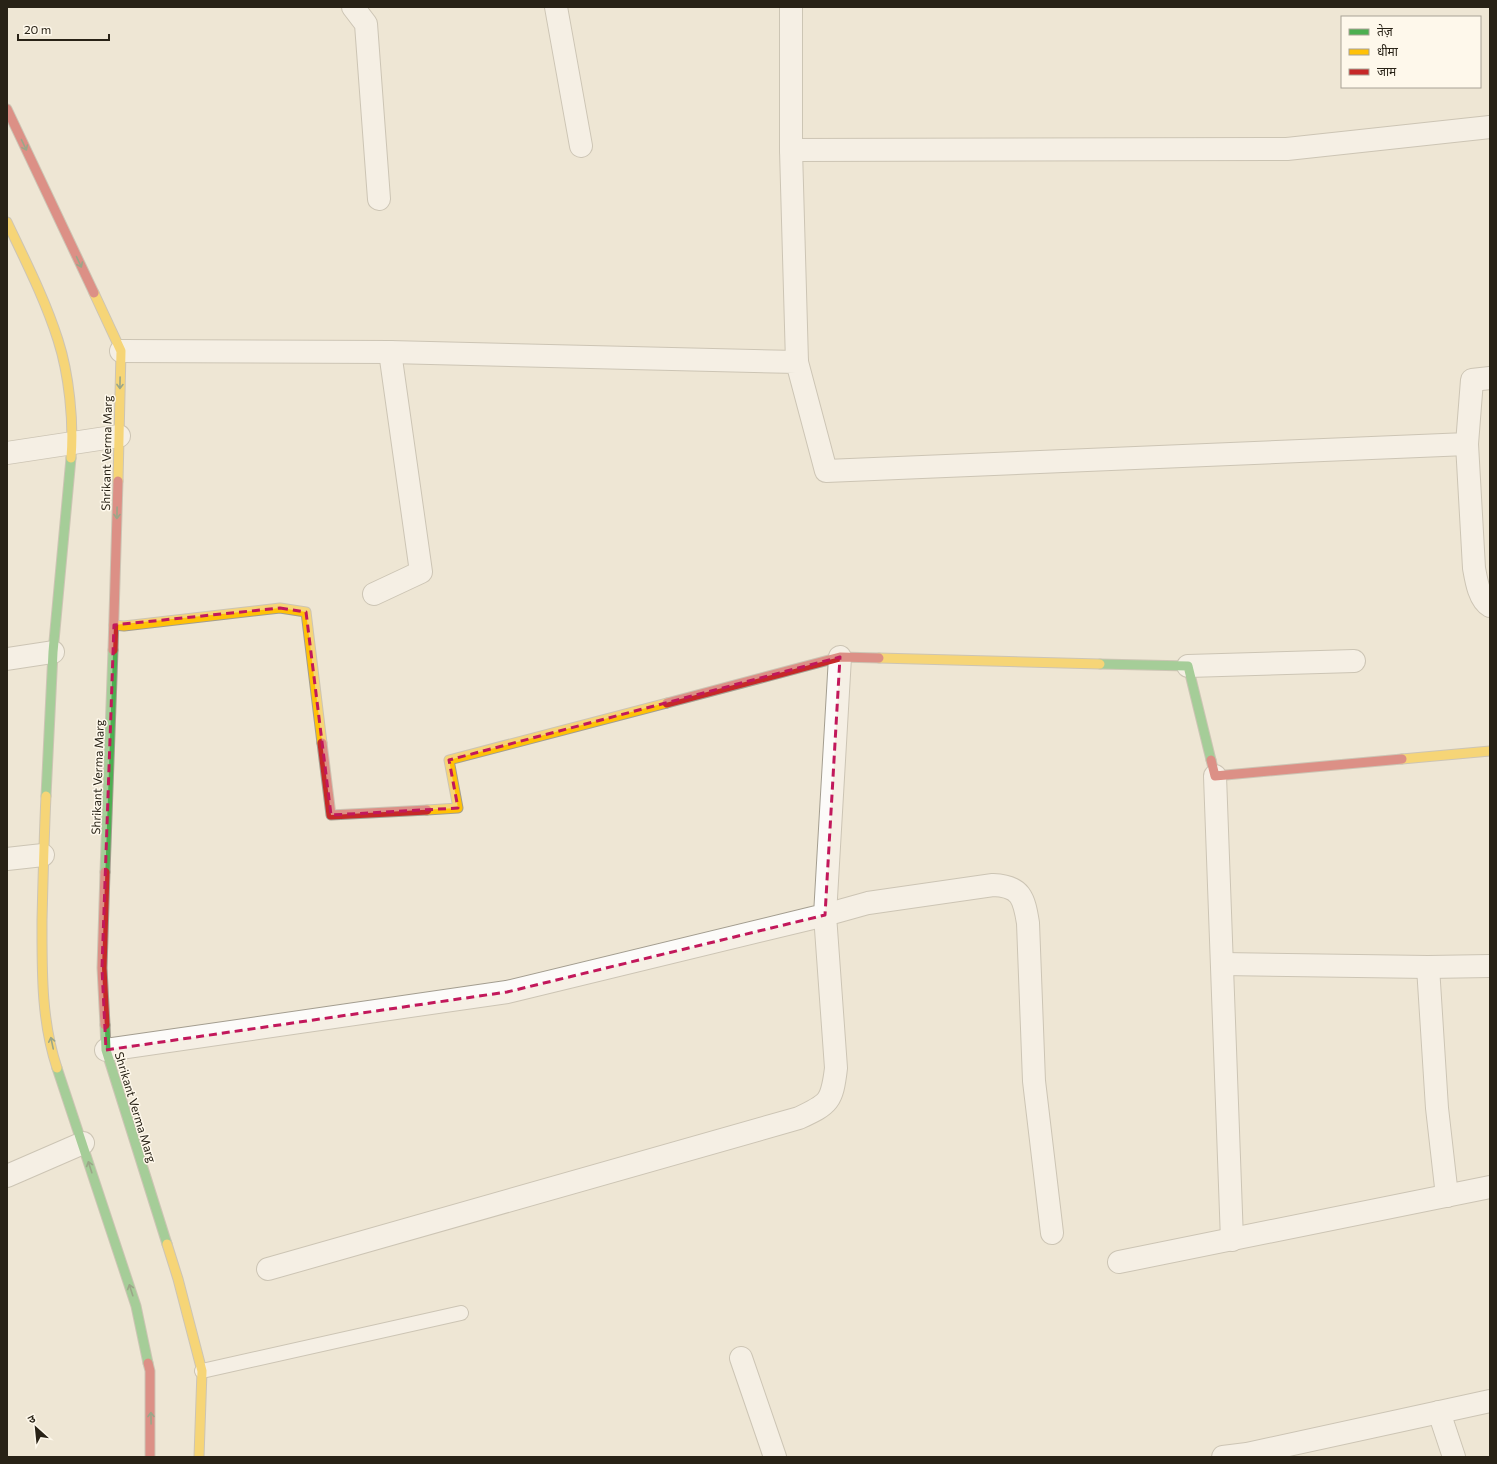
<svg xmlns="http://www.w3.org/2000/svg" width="1497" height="1464" font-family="Commissioner,'Noto Sans Devanagari',sans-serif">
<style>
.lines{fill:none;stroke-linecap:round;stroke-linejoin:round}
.lane-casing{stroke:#a39d8f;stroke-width:16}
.street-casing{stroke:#a39d8f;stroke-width:24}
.fast-casing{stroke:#a39d8f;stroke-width:11}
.slow-casing{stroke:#a39d8f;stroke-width:11}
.jam-casing{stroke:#a39d8f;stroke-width:11}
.lane{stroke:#fcfbf9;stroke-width:14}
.street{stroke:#fcfbf9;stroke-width:22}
.fast{stroke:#4caf50;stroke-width:9}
.slow{stroke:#ffc107;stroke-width:9}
.jam{stroke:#c62828;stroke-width:9}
.oneway{stroke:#365a2d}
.marked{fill:none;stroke:#c2185b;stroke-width:3;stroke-dasharray:8 5;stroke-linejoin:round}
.labels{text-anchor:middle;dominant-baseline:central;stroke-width:3;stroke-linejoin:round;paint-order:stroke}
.street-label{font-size:12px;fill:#282216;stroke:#fef8eb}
</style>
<rect width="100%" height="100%" fill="#eee6d4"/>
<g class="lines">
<!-- lane casing -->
<g class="lane-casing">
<path id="lane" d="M202 1371 461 1313"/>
</g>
<!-- street casing -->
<g class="street-casing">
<g id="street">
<path d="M353 7 366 24 379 199"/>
<path d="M556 7 581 146"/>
<path d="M791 7V150L797 362"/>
<path d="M791 150 1287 149 1490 127"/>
<path d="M121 351 390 352 797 362 826 471 1467 444 1472 380 1490 378"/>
<path d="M1467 444 1474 568C1476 579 1479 600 1490 606"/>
<path d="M7 453 119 436"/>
<path d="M374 594 421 572 390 352"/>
<path d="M7 659 53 652"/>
<path d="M1188 666 1354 661"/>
<path d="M1215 776 1232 1240"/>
<path d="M7 859 43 855"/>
<path d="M1222 964 1428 967 1490 966"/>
<path d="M1428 967 1437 1108 1447 1196"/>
<path d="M106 1050 507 992 825 915 840 657"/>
<path d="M7 1176 83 1143"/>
<path d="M1119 1262 1490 1187"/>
<path d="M268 1269 799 1118C829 1104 832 1102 836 1068L825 915 868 903 993 885C1021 886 1024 898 1028 923L1034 1081 1052 1233"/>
<path d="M741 1358 775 1457"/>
<path d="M1439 1412 1454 1457"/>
<path d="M1223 1457 1247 1454 1490 1401"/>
</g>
</g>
<!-- fast casing -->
<g class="fast-casing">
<g id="fast">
<path d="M1100 664 1188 666 1211 760"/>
<path d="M46 796 53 652 71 458"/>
<path d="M105 872 113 650"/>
<path d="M105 1025 106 1050 167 1244"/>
<path d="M57 1068 136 1306 148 1363"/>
</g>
</g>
<!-- slow casing -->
<g class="slow-casing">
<g id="slow">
<path d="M7 222C25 260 45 299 58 340 69 374 74 422 71 458"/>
<path d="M94 293 121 351 118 481"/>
<path d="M114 625 124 626 280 608 306 612 322 743"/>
<path d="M879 658 1100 664"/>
<path d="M1402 759 1490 751"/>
<path d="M46 796C44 837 43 879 42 920 42 970 41 1020 57 1068"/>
<path d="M427 810 458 808 449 760 667 703"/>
<path d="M167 1244 178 1279 202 1371 199 1457"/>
</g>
</g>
<!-- jam casing -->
<g class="jam-casing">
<g id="jam">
<path d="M7 109 94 293"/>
<path d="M113 650 118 481"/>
<path d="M667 703 840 657 879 658"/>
<path d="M322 743 331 815 427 810"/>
<path d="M1211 760 1215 776 1402 759"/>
<path d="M105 1025 102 968 105 872"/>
<path d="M148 1363 150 1371V1457"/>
</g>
</g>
<!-- lane -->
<use href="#lane" class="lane"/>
<!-- street -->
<use href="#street" class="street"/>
<!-- fast -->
<use href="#fast" class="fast"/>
<!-- slow -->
<use href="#slow" class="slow"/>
<!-- jam -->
<use href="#jam" class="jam"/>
</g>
<!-- one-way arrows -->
<defs><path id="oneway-shaft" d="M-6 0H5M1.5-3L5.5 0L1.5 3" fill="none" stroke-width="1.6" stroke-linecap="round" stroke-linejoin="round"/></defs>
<g class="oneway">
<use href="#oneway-shaft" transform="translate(24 145) rotate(65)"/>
<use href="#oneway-shaft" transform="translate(79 262) rotate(65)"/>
<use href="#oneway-shaft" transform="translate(120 383) rotate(91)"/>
<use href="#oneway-shaft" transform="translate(117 513) rotate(91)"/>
<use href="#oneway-shaft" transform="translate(52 1043) rotate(-102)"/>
<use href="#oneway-shaft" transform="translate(90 1167) rotate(-108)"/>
<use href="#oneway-shaft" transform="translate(131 1290) rotate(-108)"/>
<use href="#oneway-shaft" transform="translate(151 1418) rotate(-91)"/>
</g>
<!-- marked area -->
<path d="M0 0H1497V1464H0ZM280 608 306 612 331 815 458 808 449 760 840 657 825 915 507 992 106 1050 102 968 114 625Z" fill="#eee6d4" fill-opacity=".55" fill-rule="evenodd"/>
<path class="marked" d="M280 608 306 612 331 815 458 808 449 760 840 657 825 915 507 992 106 1050 102 968 114 625Z"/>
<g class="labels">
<!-- street labels -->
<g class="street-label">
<text transform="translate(106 453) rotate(-89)">Shrikant Verma Marg</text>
<text transform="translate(97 777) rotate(-88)">Shrikant Verma Marg</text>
<text transform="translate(136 1107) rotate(73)">Shrikant Verma Marg</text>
</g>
</g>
<!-- border -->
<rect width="1497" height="1464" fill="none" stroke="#282216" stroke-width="16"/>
<!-- legend -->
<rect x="1341" y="16" width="140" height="72" fill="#fef8eb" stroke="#a8a296"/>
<rect x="1349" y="29" width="20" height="6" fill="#4caf50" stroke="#a8a296"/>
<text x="1377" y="36" font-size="12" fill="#282216">तेज़</text>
<rect x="1349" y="49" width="20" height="6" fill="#ffc107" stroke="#a8a296"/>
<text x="1377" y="56" font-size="12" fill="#282216">धीमा</text>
<rect x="1349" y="69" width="20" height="6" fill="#c62828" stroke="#a8a296"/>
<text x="1377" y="76" font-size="12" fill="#282216">जाम</text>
<!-- north arrow -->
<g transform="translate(36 1428) rotate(333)" stroke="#fef8eb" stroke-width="3" paint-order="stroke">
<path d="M0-3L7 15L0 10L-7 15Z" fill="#282216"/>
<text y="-6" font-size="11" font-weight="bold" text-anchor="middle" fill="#282216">उ</text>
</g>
<!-- scale -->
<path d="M18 34v6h91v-6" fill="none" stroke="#282216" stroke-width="2"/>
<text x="24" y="34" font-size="12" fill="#282216" stroke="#fef8eb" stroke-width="3" paint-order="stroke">20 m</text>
</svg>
